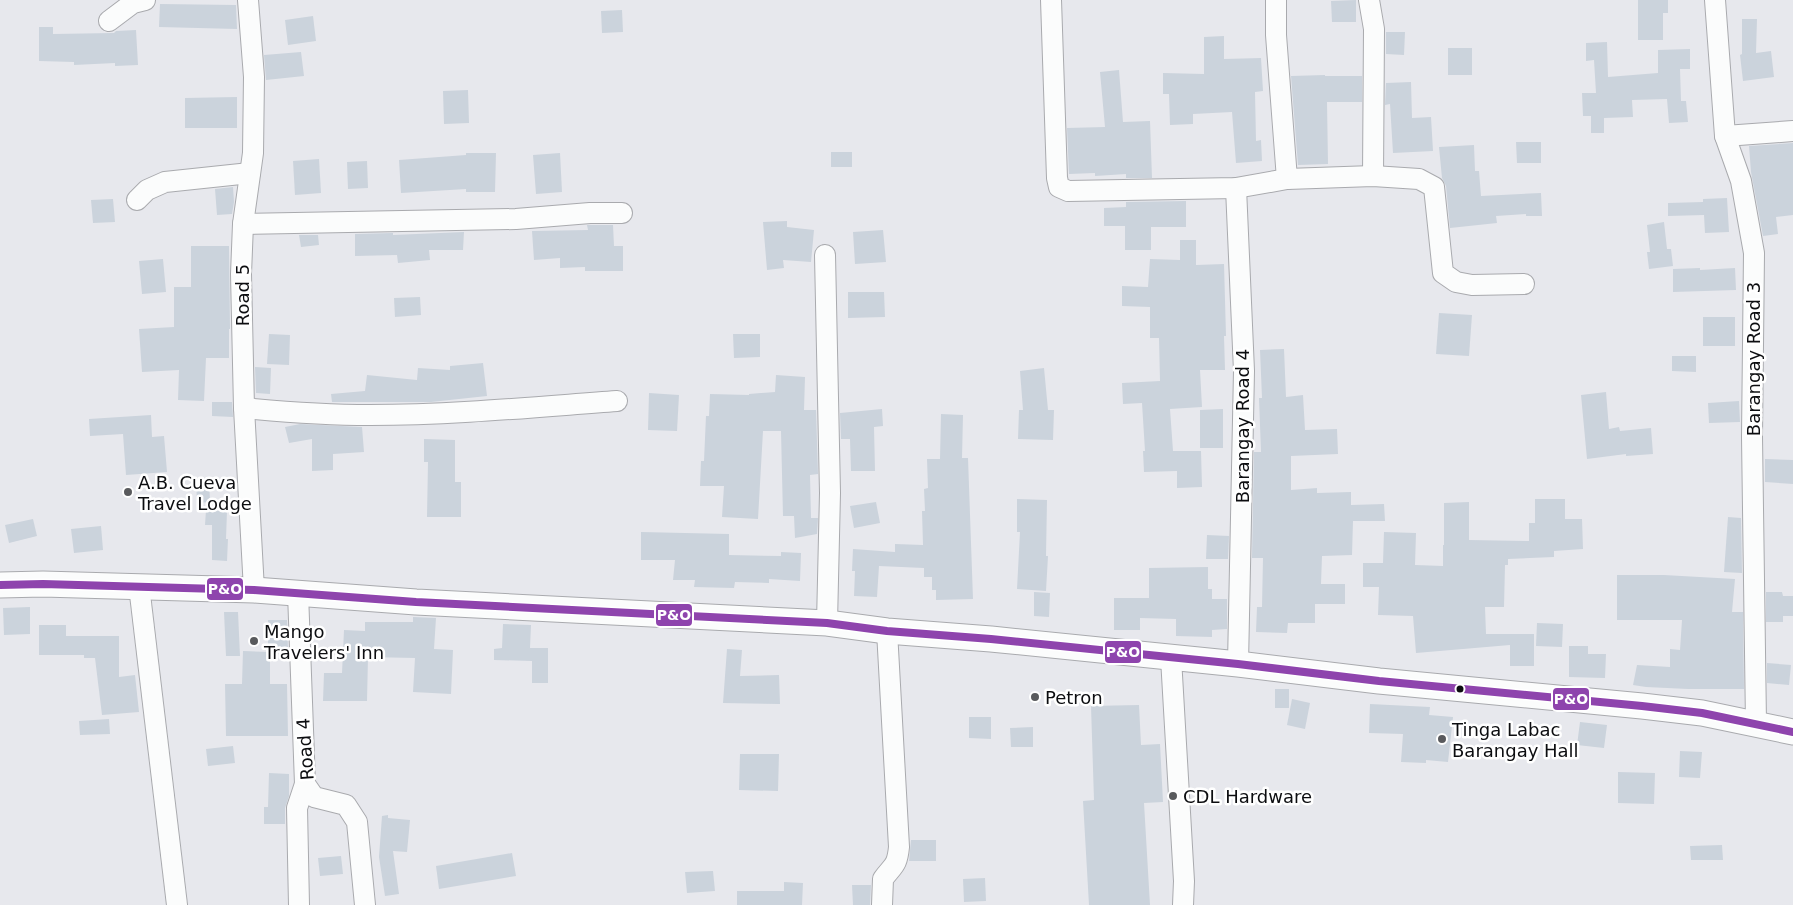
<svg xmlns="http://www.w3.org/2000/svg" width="1793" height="905" font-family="'DejaVu Sans',sans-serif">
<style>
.building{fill:#cbd3dc}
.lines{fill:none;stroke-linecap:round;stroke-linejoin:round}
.minor-casing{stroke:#a9aaae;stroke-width:22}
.major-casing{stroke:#a9aaae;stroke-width:27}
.minor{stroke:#fbfcfc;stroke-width:20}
.major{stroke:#fbfcfc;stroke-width:25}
.bus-1-casing{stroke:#fff;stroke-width:11}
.bus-1{stroke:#8e44ad;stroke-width:8}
.poi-dot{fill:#595a5d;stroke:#fff;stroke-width:2}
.bus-dot{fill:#0c0d10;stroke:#fff;stroke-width:2}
.labels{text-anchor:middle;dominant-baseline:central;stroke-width:5;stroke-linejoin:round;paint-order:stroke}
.street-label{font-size:18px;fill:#0c0d10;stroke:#fff}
.poi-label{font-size:18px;fill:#0c0d10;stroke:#fff;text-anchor:start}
.line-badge{stroke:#fff;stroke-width:2}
.badge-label{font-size:14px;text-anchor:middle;font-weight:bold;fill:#fff}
</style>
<rect width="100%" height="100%" fill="#e7e8ed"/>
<!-- building -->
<g class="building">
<path d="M1356 0V22H1332L1331 1Z"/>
<path d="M1638 0H1668V13H1663V40H1638Z"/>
<path d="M160 4 236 5 237 29 159 27Z"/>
<path d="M622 10 623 32 602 33 601 11Z"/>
<path d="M313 16 316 41 288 45 285 20Z"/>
<path d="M1742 19H1757L1756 53 1771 51 1774 77 1743 81 1740 55 1742 54Z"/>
<path d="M39 27H53V34L114 33 116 31 136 30 138 65 115 66V63L74 65V62L39 61Z"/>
<path d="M1386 32H1405L1404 55 1386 54Z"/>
<path d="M1224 36V59L1261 58 1263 91 1255 92 1256 141 1261 140 1262 161 1236 163 1232 112 1193 114V124L1170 125 1169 94H1163V73L1204 74V37Z"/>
<path d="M1607 42 1608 77 1658 73V50L1690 49V69H1680L1681 101H1686L1688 122 1669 123 1667 99 1632 100 1633 117 1604 118V133H1591V116H1583L1582 93H1596L1594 60 1586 61V43Z"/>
<rect x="1448" y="48" width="24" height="27"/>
<path d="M301 52 304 76 266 80 264 55Z"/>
<path d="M1119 70 1123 122 1150 121 1152 178H1126V174L1095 176V173L1069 174 1067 128 1105 127 1100 72Z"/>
<path d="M1325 75V76H1362V102H1327L1328 164 1298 165 1291 76Z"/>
<path d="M1411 82 1412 118 1431 117 1433 151 1393 153 1390 104 1385 105 1386 83Z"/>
<path d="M468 90 469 123 444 124 443 91Z"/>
<path d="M237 97V128H185V98Z"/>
<path d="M1516 142H1541V163H1517Z"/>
<path d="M1793 143V215L1776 217 1778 234 1763 236 1751 172 1749 146Z"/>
<path d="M1474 145 1475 171H1479L1481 196 1541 193 1542 216H1526V214L1496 216 1497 223 1450 228 1446 186 1442 178 1439 147Z"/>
<rect x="831" y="152" width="21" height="15"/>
<path d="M466 153H496L495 192H466V189L401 193 399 160 466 155Z"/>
<path d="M560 153 562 192 536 194 533 155Z"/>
<path d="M319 159 321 193 295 195 293 161Z"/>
<path d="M367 161 368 188 348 189 347 162Z"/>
<path d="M233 187 234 202 232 214 217 215 215 189Z"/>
<path d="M1727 198 1729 232 1705 233 1704 215 1668 216V203L1703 202V199Z"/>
<path d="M113 199 115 222 93 223 91 200Z"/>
<path d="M1186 201V227H1151V250H1125V226H1104V208L1126 207V202Z"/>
<path d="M787 221V227L814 230 811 262 783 260 784 268 767 270 763 222Z"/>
<path d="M1664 222 1667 249H1671L1673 266 1649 269 1647 252H1650L1647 225Z"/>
<path d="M587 225H613L614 246H623V271H585V267L560 268V258L534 260 532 231 588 230Z"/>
<path d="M883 230 886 262 855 264 853 232Z"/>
<path d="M464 232 463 250H429L430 260 398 263 397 255 355 256V234L393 233V235Z"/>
<path d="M299 235H318L319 245 301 247Z"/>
<path d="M1180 240H1196V265L1224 264 1226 336H1224L1225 370H1200L1202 407 1170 409 1173 451H1201L1202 487 1177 488V471L1144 472 1143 451H1145L1142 403 1123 404 1122 383 1160 381 1159 338H1150V307L1122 306V286L1148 287 1150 259 1180 260Z"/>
<path d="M191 246H229L230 329H229V358H206L204 401 178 400 179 370 142 372 139 329 174 327V287H191Z"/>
<path d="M163 259 166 292 142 294 139 261Z"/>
<path d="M1700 268V270L1735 268 1736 290 1673 292V269Z"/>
<path d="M848 292H884L885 317 848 318Z"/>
<path d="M420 297 421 315 395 317 394 298Z"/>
<path d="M1439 313 1472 315 1469 356 1436 354Z"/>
<rect x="1703" y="317" width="32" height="29"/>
<path d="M269 334 290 335 289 365 267 364Z"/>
<path d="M733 334H760V357L734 358Z"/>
<path d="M1284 349 1286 397 1303 395 1305 430 1337 429 1338 454 1291 456V490L1317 488V493L1351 492V505L1384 504 1385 521H1353L1352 555 1322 556 1321 584H1345V604H1315V623H1288L1287 633 1256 632 1257 607H1262L1263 558H1252L1254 452H1261L1259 398H1262L1260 350Z"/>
<path d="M1672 356H1696V372L1672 371Z"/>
<path d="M483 363 487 396 431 402H332L331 394 365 391 367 375 417 380 418 368 450 370V366Z"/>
<path d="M255 367 271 368 270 394 256 393Z"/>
<path d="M1044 368 1048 410H1054L1053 440 1018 439 1019 410H1023L1020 371Z"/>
<path d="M776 375 805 377 804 410H816L818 474 810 475 811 518H818L817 534 795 538 794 516H783L781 431H763L758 519 722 517 724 486H700L701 461H704L706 416H709L710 394 749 395V394L775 392Z"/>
<path d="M1606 392 1609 429 1619 427 1620 431 1651 428 1653 454 1626 456V454L1587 459 1581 395Z"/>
<path d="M649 393 679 395 677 431 648 430Z"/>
<path d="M1739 401 1740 422 1709 423 1708 403Z"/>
<path d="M212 402H232L233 417 212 416Z"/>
<path d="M882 409 883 426 874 427 875 471H851L850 439H841L840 413Z"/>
<path d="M1223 409V448H1200V410Z"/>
<path d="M941 414 963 415 962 458H968L973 599 936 600V590H932V577H924V568L879 566 877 597 854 596 855 571H852L853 549 895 552V544L923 545 922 511H925L924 489 928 488 927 459H940Z"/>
<path d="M151 415 152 437 164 436 167 472 126 475 123 434 90 436 89 419Z"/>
<path d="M300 424 362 427 364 452 333 454V470L312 471V439L289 443 285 427Z"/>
<path d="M424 439 455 440V482H461V517H427L428 462H424Z"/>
<path d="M1765 459 1793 460V484L1765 482Z"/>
<path d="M209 478 210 502 197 503 196 479Z"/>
<path d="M1017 499 1047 500 1046 556H1048L1046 591 1017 589 1020 532H1017Z"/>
<path d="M1535 499H1565V519H1582L1583 549 1554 551V557L1508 559V565H1505L1504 607H1485L1486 634H1534V666H1510V645L1416 653 1413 616 1378 615 1379 587H1363V563H1383L1384 532 1416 533 1415 565 1443 566V545H1444V503L1469 502V540L1529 541V523H1535Z"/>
<path d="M876 502 880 523 854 528 850 506Z"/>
<path d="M206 510 227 511 226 539H228L227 561 212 560V525H205Z"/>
<path d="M1728 517 1741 518 1742 573 1724 572Z"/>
<path d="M33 519 37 536 9 543 5 525Z"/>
<path d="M101 526 103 550 74 553 71 529Z"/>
<path d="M641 532 729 534V555L781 556V552L801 553 800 581 769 579V583L735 582 734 588 694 587 695 580H673L675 560H641Z"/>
<path d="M1207 535 1229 536 1228 559H1206Z"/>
<path d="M1208 567V589H1212V599H1227V629L1212 630V637L1176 636V619L1140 618V630H1114V598H1149V568Z"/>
<path d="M1617 575H1664L1735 579 1732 612H1743L1744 689H1688L1646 687 1633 685 1637 665 1670 667V649L1680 650 1682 620H1617Z"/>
<path d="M1034 592 1050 593 1049 617 1034 616Z"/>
<path d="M1766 592H1782L1783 596H1793V616H1783V622H1766Z"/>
<path d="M30 607V634L4 635 3 608Z"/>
<path d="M224 612H238L240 656H226Z"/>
<path d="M413 617 436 618 434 649 453 650 451 694 413 692 415 658 368 657 367 701H323L324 673H342L344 630 365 631V622H413Z"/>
<path d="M268 620H287L288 649H268Z"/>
<path d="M1537 623 1563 624 1562 647 1536 646Z"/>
<path d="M503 624 531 625 530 648H548V683H532V661L494 660V649L502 648Z"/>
<path d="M39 625H66V636H119V677L135 675 139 712 102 715 95 658H84V655H39Z"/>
<path d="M1569 646H1588V654H1606L1605 678 1569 677Z"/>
<path d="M727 649 742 650 740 676 779 675 780 704 723 703Z"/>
<path d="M243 651 270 652V684H287L288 736H226L225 684H242Z"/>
<path d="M1767 663 1791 665 1789 685 1767 683Z"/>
<rect x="1275" y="689" width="14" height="19"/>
<path d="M1292 699 1310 703 1305 729 1287 725Z"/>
<path d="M1370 704 1430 707 1429 715 1453 717 1448 762 1426 760V763L1401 762 1403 734 1369 733Z"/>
<path d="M1139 705 1141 745 1160 744 1163 802 1144 803 1150 905H1089L1083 801 1094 800 1091 706Z"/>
<path d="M969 717H991V739L969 738Z"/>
<path d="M109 719 110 734 80 735 79 721Z"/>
<path d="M1580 722 1607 725 1604 748 1577 745Z"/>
<path d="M1033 727V747H1011L1010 728Z"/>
<path d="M233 746 235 763 208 766 206 749Z"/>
<path d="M1680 751 1702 752 1700 778 1679 777Z"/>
<path d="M740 754H779L778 791 739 790Z"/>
<path d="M1618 772 1655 773 1654 804 1618 803Z"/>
<path d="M269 773 289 774V796L285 808V824H264V807H268Z"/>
<path d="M388 815V818L410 820 407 852 393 851 399 894 385 896 379 857 382 816Z"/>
<path d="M911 840H936V861H909Z"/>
<path d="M1722 845 1723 860H1691L1690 846Z"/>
<path d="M512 853 516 876 439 889 436 866Z"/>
<path d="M341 856 343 874 320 876 318 858Z"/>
<path d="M713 871 715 891 687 893 685 872Z"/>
<path d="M985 878 986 901 964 902 963 879Z"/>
<path d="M784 882 803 883 802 905H737V891H784Z"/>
<path d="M852 885H871L870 905H853Z"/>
</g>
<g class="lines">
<!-- minor casing -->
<g class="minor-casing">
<g id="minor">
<path d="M248 0 254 77 253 153 243 224 241 274 244 408 254 590"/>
<path d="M1051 0 1057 178 1059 187 1068 191 1236 188 1287 179 1373 176 1419 179 1434 187 1443 273 1456 282 1472 285 1524 284"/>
<path d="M1276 0V35L1287 179"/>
<path d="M1369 0 1374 29 1373 176"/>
<path d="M1715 0 1725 136 1741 181 1754 253 1752 437 1756 723"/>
<path d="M109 21 133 3 145 0"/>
<path d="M1725 136 1793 131"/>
<path d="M1236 188 1244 371 1238 664"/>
<path d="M137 200 147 190 165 182 250 173"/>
<path d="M243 224 516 219 590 213H622"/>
<path d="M825 255 830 493 827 623"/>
<path d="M244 408C286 412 328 415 370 415 452 415 535 407 617 401"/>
<path d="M139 586 177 905"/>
<path d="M298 593 305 784 314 797 346 805 357 822 365 905"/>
<path d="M1171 658 1184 881 1183 905"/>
<path d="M299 905 297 808 305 784"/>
<path d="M882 905 883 879C893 865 897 867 899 847L887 631"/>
</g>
</g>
<!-- major casing -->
<g class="major-casing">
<path id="major" d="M0 585 43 584 254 590 416 602 827 623 887 631 991 639 1238 664 1379 681 1642 706 1702 713 1793 732"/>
</g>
<!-- minor -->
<use href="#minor" class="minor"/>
<!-- major -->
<use href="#major" class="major"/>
<!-- bus-1 casing -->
<g class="bus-1-casing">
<path id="bus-1" d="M0 585 43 584 254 590 416 602 827 623 887 631 991 639 1238 664 1379 681 1642 706 1702 713 1793 732"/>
</g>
<!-- bus-1 -->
<use href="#bus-1" class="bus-1"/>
</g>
<!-- markers -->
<g class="poi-dot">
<circle cx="128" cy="492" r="5"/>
<circle cx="254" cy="641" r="5"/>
<circle cx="1035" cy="697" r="5"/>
<circle cx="1442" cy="739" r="5"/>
<circle cx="1173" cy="796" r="5"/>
</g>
<circle class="bus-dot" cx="1460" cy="689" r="4.5"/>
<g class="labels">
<!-- street labels -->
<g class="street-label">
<text transform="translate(242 295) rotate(-90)">Road 5</text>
<text transform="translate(1753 359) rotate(-90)">Barangay Road 3</text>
<text transform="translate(1242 426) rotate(-90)">Barangay Road 4</text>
<text transform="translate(305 749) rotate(-94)">Road 4</text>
</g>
<!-- poi labels -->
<g class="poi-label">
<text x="138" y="482">A.B. Cueva<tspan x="138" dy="21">Travel Lodge</tspan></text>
<text x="264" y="631">Mango<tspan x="264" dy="21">Travelers' Inn</tspan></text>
<text x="1045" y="697">Petron</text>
<text x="1452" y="729">Tinga Labac<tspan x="1452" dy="21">Barangay Hall</tspan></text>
<text x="1183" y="796">CDL Hardware</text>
</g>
</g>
<g class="line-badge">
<rect x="206" y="577" width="38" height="24" rx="5" fill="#8e44ad"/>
<rect x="655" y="603" width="38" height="24" rx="5" fill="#8e44ad"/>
<rect x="1104" y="640" width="38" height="24" rx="5" fill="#8e44ad"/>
<rect x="1552" y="687" width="38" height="24" rx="5" fill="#8e44ad"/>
</g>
<g class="badge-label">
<text x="225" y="594">P&amp;O</text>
<text x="674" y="620">P&amp;O</text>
<text x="1123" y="657">P&amp;O</text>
<text x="1571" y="704">P&amp;O</text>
</g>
</svg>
